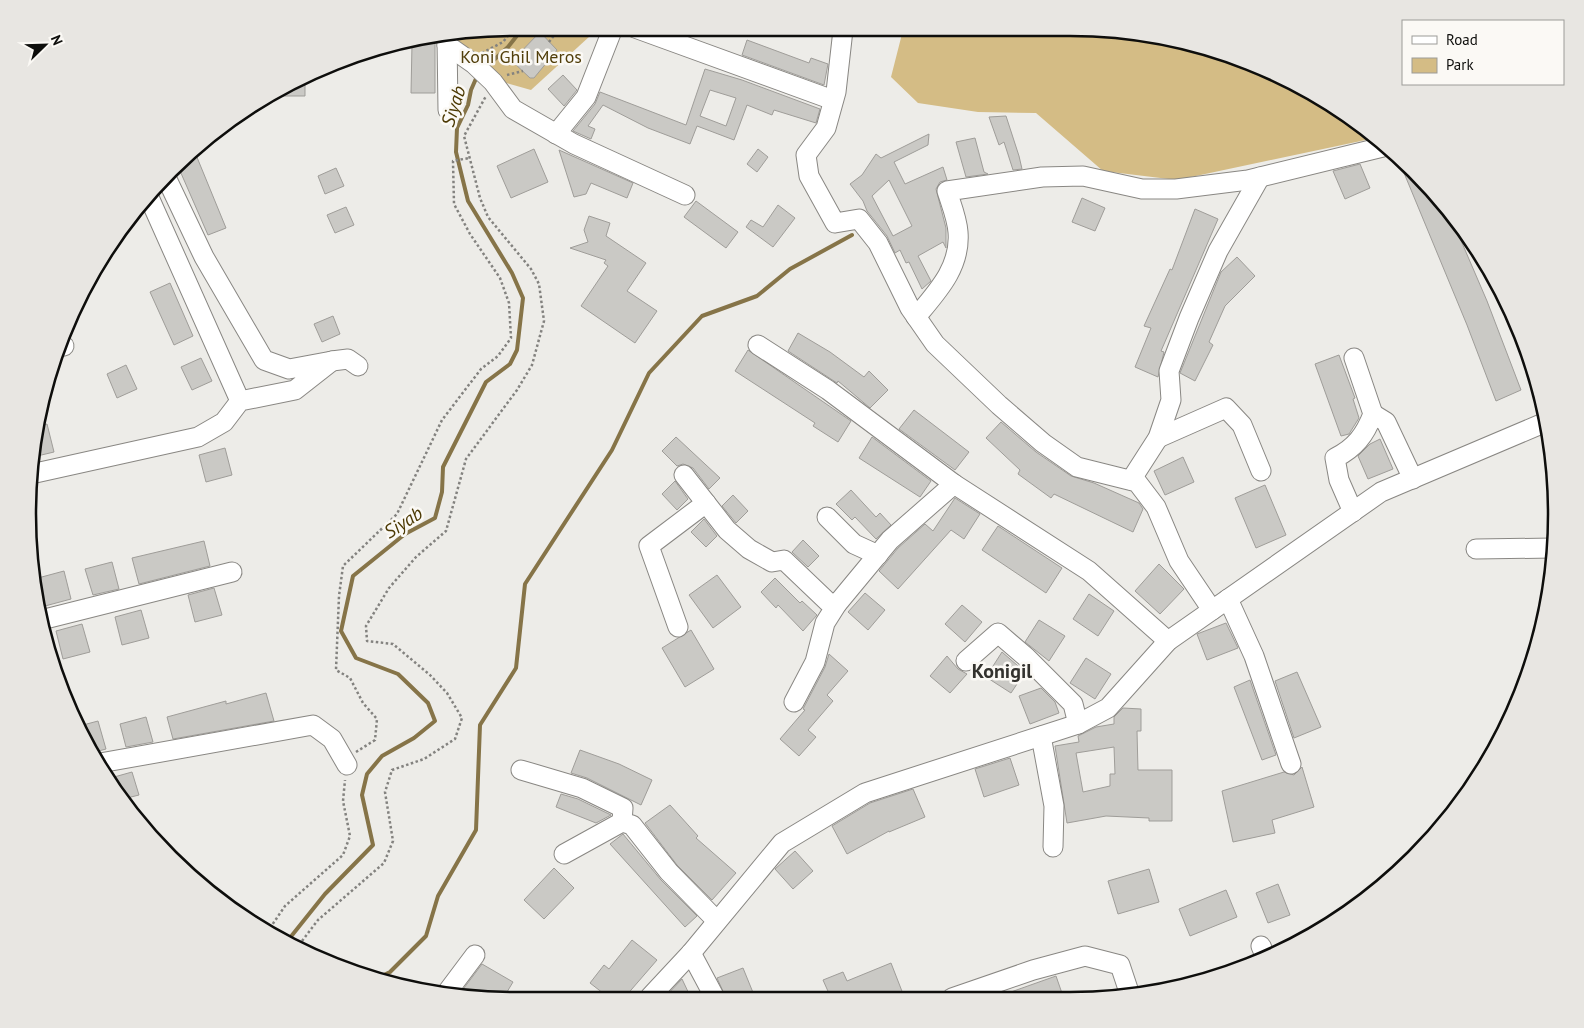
<svg xmlns="http://www.w3.org/2000/svg" width="1584" height="1028" font-family="'PT Sans',sans-serif">
<style>
.green{fill:#d4bc85}
.lines{fill:none;stroke-linecap:round;stroke-linejoin:round}
.stream{stroke:#867448;stroke-width:4}
.building{fill:#cac9c5;stroke:#9f9d99;fill-rule:evenodd}
.minor-casing{stroke:#898783;stroke-width:21}
.path{stroke:#83827f;stroke-width:2.5;stroke-dasharray:2.5 2.5;stroke-linecap:butt}
.minor{stroke:#fff;stroke-width:19}
.labels{text-anchor:middle;dominant-baseline:central;stroke-width:5;stroke-linejoin:round;paint-order:stroke}
.park-label{font-size:18px;fill:#513e0a;stroke:#fbf9f5}
.water-label{font-size:19px;font-style:italic;fill:#4c3903;stroke:#fbf9f5}
.quarter-label{font-size:20px;font-weight:bold;fill:#33322e;stroke:#fbf9f5}
.rim{fill:none;stroke:#0e0e0c;stroke-width:2.5}
</style>
<rect width="100%" height="100%" fill="#edece8"/>
<!-- green -->
<g class="green">
<path d="M514 28H593L590 36 531 90 499 81 453 38Z"/>
<path d="M903 30 1134 32 1285 78 1375 138 1177 180 1103 171 1036 113 978 112 918 103 891 77Z"/>
</g>
<g class="lines">
<!-- stream -->
<g class="stream">
<path d="M485 68 508 47 523 28"/>
<path d="M289 939 325 894 373 845 362 795 367 774 382 756 414 738 435 721 428 703 398 674 356 658 341 631 353 576 405 534 435 518 442 492 443 467 486 382 510 364 517 350 523 298 512 273 468 201 456 152 457 128 468 105 471 90 478 74"/>
<path d="M380 977 390 972 426 936 438 896 476 830 480 725 516 668 525 584 612 450 649 373 702 316 757 296 790 269 852 235"/>
</g>
</g>
<!-- building -->
<g class="building">
<path d="M540 32 557 50 534 78H530L512 61Z"/>
<path d="M747 40 809 63 811 58 828 64 824 85 742 55Z"/>
<path d="M435 41V93H411L412 44Z"/>
<path d="M705 69 742 80 820 109 816 123 774 110 772 115 747 105 734 140 697 126 690 144 648 128 603 105 588 126 595 129 591 139 573 131 595 104 600 92 686 125ZM710 90 736 98 726 126 700 116Z"/>
<path d="M563 75 577 90 564 106 548 89Z"/>
<path d="M305 79V96H272L294 85Z"/>
<path d="M1006 116 1019 156 1022 169 1013 170 1004 142 999 145 989 117Z"/>
<path d="M929 134 928 145 894 162 905 184 943 167 947 180 940 182 936 189 946 228V248L943 242 918 256 931 281 922 289 909 262 906 263 900 250 895 253 887 236 867 211 863 201 850 184 862 175 876 154 881 158ZM889 180 912 226 893 236 872 196Z"/>
<path d="M975 138 984 172 988 174 966 177 956 142Z"/>
<path d="M534 149 548 182 511 198 497 166Z"/>
<path d="M758 149 768 157 757 172 747 164Z"/>
<path d="M194 150 226 228 208 235 177 164Z"/>
<path d="M559 150 633 183 627 198 591 183 586 194 574 197Z"/>
<path d="M1397 156 1447 208 1487 301 1521 390 1496 401 1467 325Z"/>
<path d="M1360 164 1370 188 1345 199 1333 171Z"/>
<path d="M336 168 344 186 325 194 318 176Z"/>
<path d="M1082 198 1105 208 1095 231 1072 222Z"/>
<path d="M696 201 738 232 726 248 684 217Z"/>
<path d="M778 205 795 218 773 247 746 227 751 220 763 227Z"/>
<path d="M346 207 354 225 335 233 327 215Z"/>
<path d="M1195 209 1218 219 1161 351 1164 352 1158 377 1135 367 1151 328 1144 326 1170 269 1172 270Z"/>
<path d="M589 216 610 223 606 236 646 263 627 291 657 311 635 343 581 306 608 266 604 263 606 260 570 248 588 242 584 230Z"/>
<path d="M1237 257 1255 276 1225 306 1209 342 1213 345 1195 381 1180 373 1221 272Z"/>
<path d="M170 283 193 336 174 345 150 292Z"/>
<path d="M333 316 340 334 322 342 314 324Z"/>
<path d="M798 333 830 352 864 377 869 371 888 390 870 408 838 381 837 383 788 351Z"/>
<path d="M748 350 851 421 838 442 813 426 815 423 735 371Z"/>
<path d="M1339 355 1355 398 1353 399 1359 418 1349 434 1341 436 1315 364Z"/>
<path d="M201 358 212 381 192 390 181 367Z"/>
<path d="M126 365 137 389 117 398 107 374Z"/>
<path d="M914 410 969 452 955 470 899 429Z"/>
<path d="M1001 422 1036 452 1071 476 1094 483 1139 503 1143 509 1133 532 1054 494 1051 498 1018 474 1020 470 986 438Z"/>
<path d="M47 424 54 452 33 457 36 427Z"/>
<path d="M676 437 720 478 709 489 693 468 683 464 677 466 662 451Z"/>
<path d="M872 437 931 481 920 497 859 458Z"/>
<path d="M1380 439 1393 469 1368 479 1358 456 1370 444Z"/>
<path d="M225 448 232 475 206 482 199 455Z"/>
<path d="M1183 457 1194 482 1165 495 1154 471Z"/>
<path d="M675 481 688 499 677 510 662 494Z"/>
<path d="M1265 485 1286 535 1256 548 1235 498Z"/>
<path d="M851 490 876 517 880 513 891 525 876 539 855 517 852 520 836 504Z"/>
<path d="M733 495 748 511 736 523 722 506Z"/>
<path d="M955 498 980 514 964 539 951 530 898 589 879 571 898 548 925 524 933 531Z"/>
<path d="M704 519 717 536 706 547 691 532Z"/>
<path d="M998 526 1062 568 1046 593 982 550Z"/>
<path d="M803 540 819 556 808 567 792 552Z"/>
<path d="M204 541 210 566 139 584 132 558Z"/>
<path d="M112 562 119 589 93 595 85 569Z"/>
<path d="M1159 564 1184 589 1160 614 1135 591Z"/>
<path d="M64 571 71 599 45 606 38 578Z"/>
<path d="M717 575 741 607 713 628 689 595Z"/>
<path d="M775 578 800 603 802 601 817 615 803 631 778 605 776 608 761 592Z"/>
<path d="M214 588 222 615 195 622 188 595Z"/>
<path d="M865 593 885 610 868 630 848 612Z"/>
<path d="M1089 594 1114 611 1098 636 1073 619Z"/>
<path d="M962 605 982 622 965 642 945 624Z"/>
<path d="M141 610 149 638 122 645 115 617Z"/>
<path d="M1039 620 1065 636 1049 661 1025 642Z"/>
<path d="M1226 623 1238 648 1207 660 1197 634Z"/>
<path d="M82 624 90 652 63 659 56 631Z"/>
<path d="M691 630 714 669 685 687 662 648Z"/>
<path d="M1002 652 1025 672 1011 693 986 677Z"/>
<path d="M829 654 848 671 827 695 833 701 808 730 816 737 799 756 780 739 805 710 803 709 825 667Z"/>
<path d="M947 656 958 669 967 674 950 693 930 676Z"/>
<path d="M1086 658 1111 674 1095 699 1070 683Z"/>
<path d="M1297 672 1321 727 1294 738 1275 681Z"/>
<path d="M1250 680 1276 755 1262 760 1234 687Z"/>
<path d="M1041 688 1055 702 1059 713 1030 724 1019 696Z"/>
<path d="M266 693 274 721 173 739 167 717 226 701V704Z"/>
<path d="M1123 708 1141 709V731H1137L1138 770H1172V821H1149V818L1106 816 1067 823 1055 746 1079 742 1078 736 1096 727 1114 724V717ZM1114 747 1115 774H1110V786L1083 792 1076 753Z"/>
<path d="M146 717 153 742 126 747 120 724Z"/>
<path d="M98 721 106 749 95 752 83 725Z"/>
<path d="M580 750 619 764 652 780 641 805 587 778 571 773Z"/>
<path d="M1010 758 1019 785 984 797 975 769Z"/>
<path d="M1302 767 1314 807 1272 820 1275 833 1233 842 1222 791 1284 772 1294 775Z"/>
<path d="M132 772 139 795 123 799 107 779Z"/>
<path d="M913 789 925 817 889 832V831L847 854 832 826 870 803Z"/>
<path d="M561 794 578 799 611 815 596 823 556 807Z"/>
<path d="M670 805 698 836 696 838 736 873 712 900 677 865 645 823Z"/>
<path d="M623 834 661 880 697 916 685 927 610 844Z"/>
<path d="M795 851 813 871 793 889 775 869Z"/>
<path d="M554 868 574 888 544 919 524 900Z"/>
<path d="M1149 869 1159 902 1118 914 1108 881Z"/>
<path d="M1278 884 1290 915 1268 923 1256 893Z"/>
<path d="M1226 890 1237 917 1190 936 1179 909Z"/>
<path d="M632 940 657 960 625 997H608L590 983 604 965 609 969Z"/>
<path d="M891 963 905 999 831 998 823 980 843 972 847 981Z"/>
<path d="M482 964 513 982 504 997 458 996Z"/>
<path d="M743 968 754 995 746 998H726L717 978Z"/>
<path d="M1056 976 1064 999H995L994 998Z"/>
<path d="M682 979 691 998 665 997Z"/>
</g>
<g class="lines">
<!-- minor casing -->
<g class="minor-casing">
<g id="minor">
<path d="M635 28 833 100"/>
<path d="M843 30 836 92 826 128 806 155 809 176 835 223 859 219 878 243 910 308 935 344 999 405 1043 443 1077 467 1137 482 1156 507 1179 561 1212 610"/>
<path d="M447 39 448 110"/>
<path d="M447 45 474 64 493 82 513 109 574 144 685 195"/>
<path d="M556 134 586 97 613 28"/>
<path d="M148 195 240 401"/>
<path d="M916 317C937 292 961 267 958 232 957 218 951 204 947 191L1042 177 1083 176 1142 189H1176L1248 180 1387 146"/>
<path d="M758 345 828 390 954 484"/>
<path d="M59 347 64 346"/>
<path d="M332 361 348 359 358 366"/>
<path d="M1373 414 1386 422 1413 479"/>
<path d="M1158 438 1226 408 1242 425 1261 471"/>
<path d="M31 474 198 437 224 422 240 401 295 390 332 361 289 369 264 360 204 257 165 175"/>
<path d="M684 475 727 530 749 549 772 562 784 560 828 602 837 604"/>
<path d="M1131 480 1158 438 1171 400 1169 371 1189 318 1218 251 1260 177"/>
<path d="M1353 512 1339 480 1335 458C1355 448 1365 435 1373 414L1354 358"/>
<path d="M827 517 854 544 878 555"/>
<path d="M1476 549 1553 548"/>
<path d="M1228 599 1254 656 1291 764"/>
<path d="M41 620 232 572"/>
<path d="M678 627 649 546 706 503"/>
<path d="M966 661 998 633 1026 657 1073 704 1078 724"/>
<path d="M794 702 815 662 825 623 837 604 890 540 954 484 1089 571 1168 641"/>
<path d="M1041 736 1054 806 1053 847"/>
<path d="M100 763 313 725 332 739 347 765"/>
<path d="M521 770 582 788 623 808 622 822"/>
<path d="M564 854 622 822 632 825 669 872 717 921"/>
<path d="M1261 946 1266 958"/>
<path d="M691 953 715 998"/>
<path d="M445 995 475 955"/>
<path d="M650 997 691 953 782 843 865 793 1078 724 1108 708 1168 641 1381 492 1546 422"/>
<path d="M952 998 1033 970 1085 956 1120 965 1130 995"/>
</g>
</g>
<!-- path -->
<g class="path">
<path d="M549 42 560 28"/>
<path d="M482 53 503 42 514 28"/>
<path d="M507 75 523 71"/>
<path d="M356 752 375 740 377 719 363 703 350 678 336 670 339 596 343 566 397 514 442 420 481 369 498 356 511 338 509 303 500 278 470 234 454 204 453 161 469 158"/>
<path d="M270 928 285 906 343 855 350 836 343 801 345 780"/>
<path d="M299 945 318 920 384 863 393 841 385 792 392 770 424 759 455 739 462 718 447 693 430 675 393 644 367 641 366 626 389 588 416 557 446 531 466 459 517 390 532 365 544 321 539 284 531 269 488 217 480 198 464 136 486 96"/>
</g>
<!-- minor -->
<use href="#minor" class="minor"/>
</g>
<g class="labels">
<!-- park labels -->
<g class="park-label">
<text x="521" y="56">Koni Ghil Meros</text>
</g>
<!-- water labels -->
<g class="water-label">
<text transform="translate(453 106) rotate(-72)">Siyab</text>
<text transform="translate(403 522) rotate(-33)">Siyab</text>
</g>
<!-- quarter labels -->
<g class="quarter-label">
<text x="1002" y="671">Konigil</text>
</g>
</g>
<!-- crop -->
<path d="M0 0H1584V1028H0ZM514 36H1070A478 478 0 0 1 1548 514V514A478 478 0 0 1 1070 992H514A478 478 0 0 1 36 514V514A478 478 0 0 1 514 36Z" fill="#e8e6e2" fill-rule="evenodd"/>
<path class="rim" d="M514 36H1070A478 478 0 0 1 1548 514V514A478 478 0 0 1 1070 992H514A478 478 0 0 1 36 514V514A478 478 0 0 1 514 36Z"/>
<!-- legend -->
<rect x="1402" y="20" width="162" height="65" fill="#fbf9f5" stroke="#9c9b98"/>
<rect x="1412" y="36" width="25" height="8" fill="#ffffff" stroke="#9c9b98"/>
<text x="1446" y="45" font-size="15" fill="#0e0e0c">Road</text>
<rect x="1412" y="58" width="25" height="15" fill="#d4bc85" stroke="#9c9b98"/>
<text x="1446" y="70" font-size="15" fill="#0e0e0c">Park</text>
<!-- north arrow -->
<g transform="translate(45 45) rotate(67)" stroke="#fbf9f5" stroke-width="4" paint-order="stroke">
<path d="M0-4L9 19L0 12L-9 19Z" fill="#0e0e0c"/>
<text y="-8" font-size="14" font-weight="bold" text-anchor="middle" fill="#0e0e0c">N</text>
</g>
</svg>
